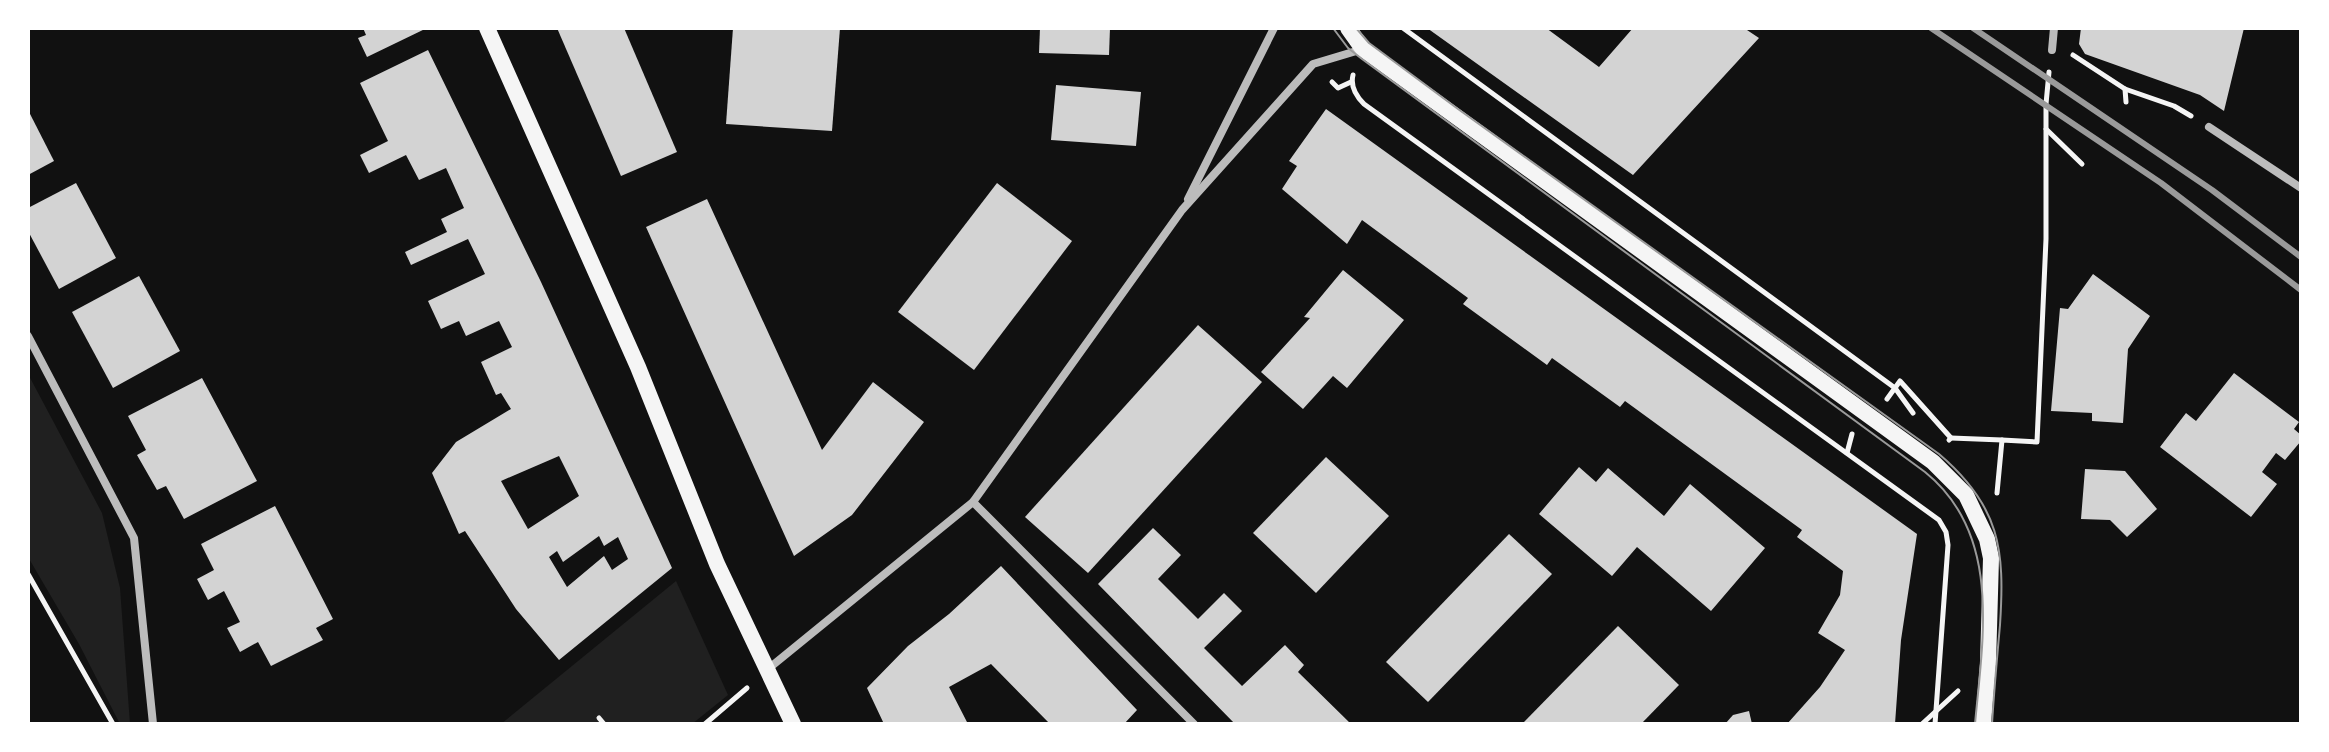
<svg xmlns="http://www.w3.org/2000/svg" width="2329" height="752" font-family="Bitter,serif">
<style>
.green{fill:#202020}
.building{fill:#d3d3d3;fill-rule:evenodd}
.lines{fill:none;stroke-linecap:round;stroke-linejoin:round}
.path{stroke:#f5f5f5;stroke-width:5}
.minor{stroke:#bcbcbc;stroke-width:8}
.secondary{stroke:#f5f5f5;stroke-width:16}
.tram{stroke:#9a9a9a;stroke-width:2}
.rail{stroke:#9a9a9a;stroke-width:6}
</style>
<rect width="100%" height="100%" fill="#111"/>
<!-- green -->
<g class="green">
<path d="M28 374 102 513 120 588 130 724H120L79 644 28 557Z"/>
<path d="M676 581 728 695 692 724H501Z"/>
</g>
<!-- building -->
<g class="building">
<path d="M363 28H427L367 57 358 38 366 35Z"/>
<path d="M557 28H624L677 152 621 176Z"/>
<path d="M733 28H840L832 131 726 124Z"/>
<path d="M1040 28H1110L1109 55 1039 53Z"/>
<path d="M1427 28H1546L1599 67 1633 28H1744L1759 38 1633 175Z"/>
<path d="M2081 28H2244L2224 111 2200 95 2085 54 2079 44Z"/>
<path d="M428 50 541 282 672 568 559 660 516 609 465 531 459 534 432 473 456 442 511 409 501 393 496 395 481 362 512 347 499 321 466 336 459 321 441 329 428 301 485 274 468 239 411 265 405 252 447 232 441 219 464 208 446 168 419 180 406 155 369 173 360 155 388 141 360 83ZM559 456 579 496 528 529 501 481ZM599 536 604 546 618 537 628 559 612 570 604 556 567 587 549 557 557 551 563 562Z"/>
<path d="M1056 85 1141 92 1136 146 1051 140Z"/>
<path d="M1326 109 1917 534 1901 640 1895 724H1787L1820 687 1845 650 1818 633 1840 595 1843 571 1797 537 1802 530 1625 401 1620 407 1552 358 1547 365 1463 304 1468 298 1362 220 1347 244 1282 189 1297 166 1289 161Z"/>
<path d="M28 110 54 161 28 175Z"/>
<path d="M76 183 116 258 59 289 28 231V208Z"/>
<path d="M997 183 1072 241 974 370 898 312Z"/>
<path d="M707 199 822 450 873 382 924 422 852 515 794 556 646 227Z"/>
<path d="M1343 270 1404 320 1347 388 1333 376 1303 409 1261 372 1310 318 1304 317Z"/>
<path d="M2093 274 2150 316 2128 349 2123 423 2092 421V413L2051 411 2060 308 2068 309Z"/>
<path d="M139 276 180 351 113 388 72 312Z"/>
<path d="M1198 325 1262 382 1088 573 1025 517Z"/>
<path d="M2234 373 2299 422 2294 429 2301 435V441L2285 460 2276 453 2262 472 2277 484 2251 517 2160 447 2186 413 2196 421Z"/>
<path d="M202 378 257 481 184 519 166 486 157 490 137 455 146 450 128 416Z"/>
<path d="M1326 457 1389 516 1316 593 1253 533Z"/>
<path d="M1579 467 1596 482 1608 468 1664 516 1690 484 1765 548 1711 611 1637 547 1612 576 1539 514Z"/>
<path d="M2085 469 2125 471 2157 509 2127 537 2110 520 2081 519Z"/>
<path d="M275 506 333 619 316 628 323 640 271 666 258 642 240 652 227 628 240 622 224 591 208 600 197 579 214 570 201 544Z"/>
<path d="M1153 528 1181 555 1158 579 1198 619 1224 593 1242 611 1204 648 1242 686 1285 645 1304 665 1298 672 1351 724H1235L1098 584Z"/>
<path d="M1509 534 1552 574 1428 702 1386 662Z"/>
<path d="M1001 566 1137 710 1124 724H1050L991 664 949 687 968 724H884L867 688 908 646 949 614Z"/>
<path d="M1618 626 1679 685 1641 724H1522Z"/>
<path d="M1749 711 1752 724H1725L1733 715Z"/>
</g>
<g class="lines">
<!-- path -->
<g class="path">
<path d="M1403 28 1895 388 1913 413"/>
<path d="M2073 55 2125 89 2174 106 2191 116"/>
<path d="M1353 75C1350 87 1356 96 1364 104L1939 520 1946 532 1948 545 1935 724"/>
<path d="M1332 82 1338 88 1351 82"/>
<path d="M2125 89 2126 102"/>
<path d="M2046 129 2082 164"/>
<path d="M1887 399 1900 381 1951 438 1949 440"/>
<path d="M1951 438 2002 440"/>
<path d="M1847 453 1852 434"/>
<path d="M1997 493 2002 440 2037 442 2046 239V104L2049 72"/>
<path d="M28 574 113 724"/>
<path d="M599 718 604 724"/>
<path d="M705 724 747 688"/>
<path d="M1922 724 1958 691"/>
</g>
<!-- minor -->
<g class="minor">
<path d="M2052 50 2054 28"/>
<path d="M2209 127 2301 188"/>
<path d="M1188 199 1274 28"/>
<path d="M28 336 134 538 153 724"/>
<path d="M973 502 1194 724"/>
<path d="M768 669 973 502 1182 210 1313 64 1363 49"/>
</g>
<!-- secondary -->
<g class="secondary">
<path d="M487 28 638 367 717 564 793 724"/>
<path d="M1348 28 1363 49 1933 462 1966 495 1987 539 1991 558 1988 664 1983 724"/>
</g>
<!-- tram -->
<g class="tram">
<path d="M1333 28 1348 48 1362 59 1925 472C2002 534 1983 637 1975 724"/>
<path d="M1356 28 1369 43 1458 109 1939 454C2000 506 2005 549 2000 625 1997 658 1994 691 1992 724"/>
</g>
<!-- rail -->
<g class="rail">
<path d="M1931 28 2161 183 2301 290"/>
<path d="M1973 28 2212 190 2301 257"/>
</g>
</g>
<!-- border -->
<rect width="2329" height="752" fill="none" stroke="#ffffff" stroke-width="60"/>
</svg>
